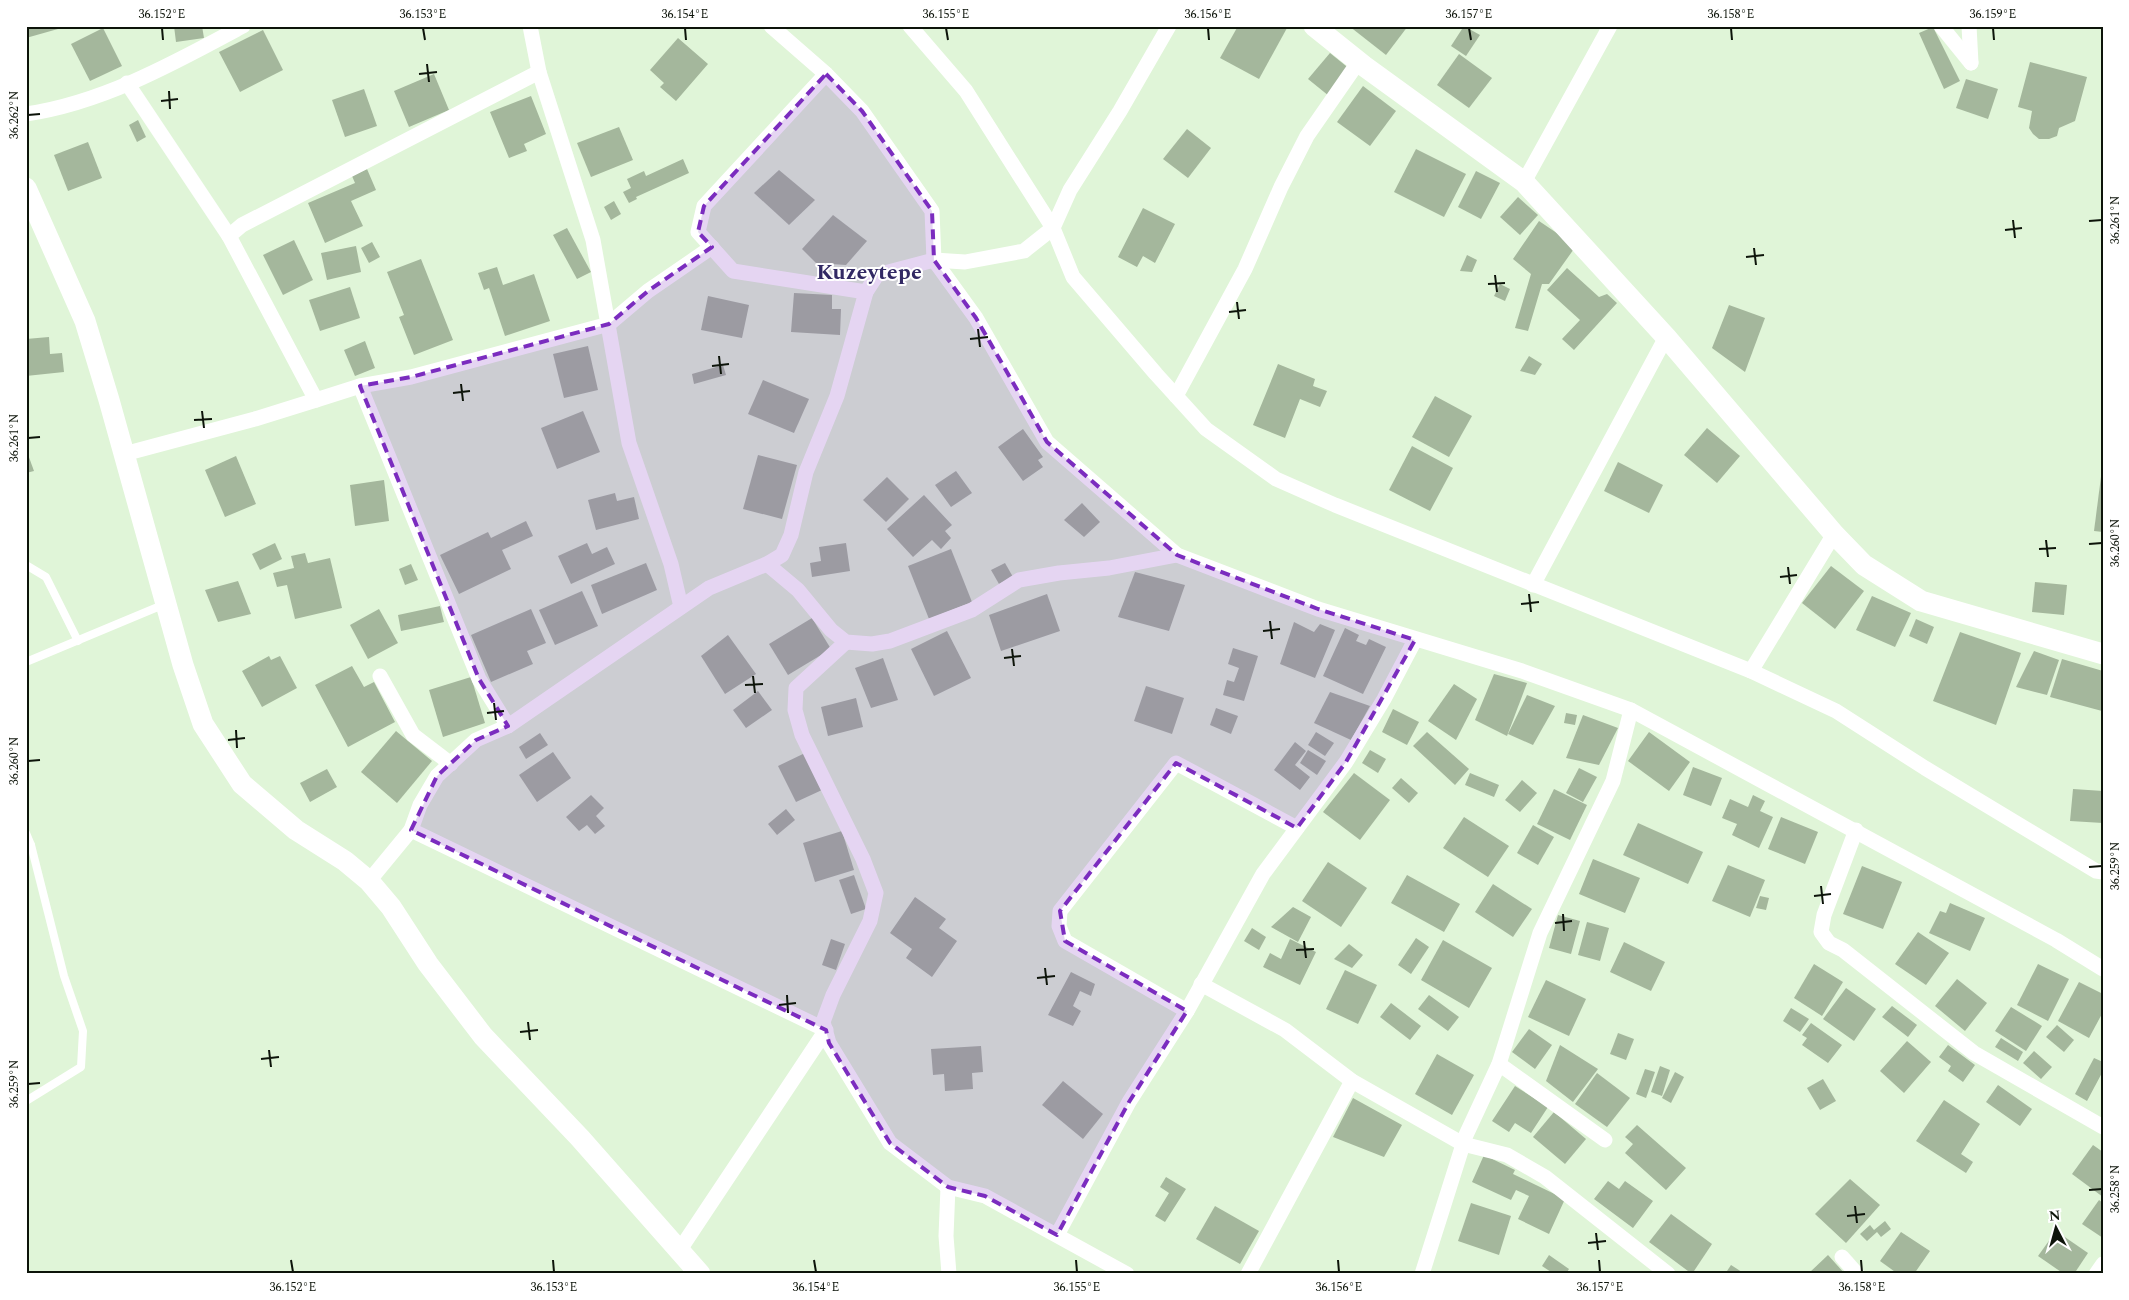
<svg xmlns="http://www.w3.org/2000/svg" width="2129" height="1300" font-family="Spectral,serif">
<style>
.building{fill:#a4b79c}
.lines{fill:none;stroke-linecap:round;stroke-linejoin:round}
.lane{stroke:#fff;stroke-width:8}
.street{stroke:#fff;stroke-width:15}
.secondary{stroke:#fff;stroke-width:21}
.marked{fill:#7b2cbf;fill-opacity:0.2;stroke:#7b2cbf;stroke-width:4;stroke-dasharray:10 6;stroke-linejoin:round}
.ticks{fill:none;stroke:#0d140a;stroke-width:2}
.labels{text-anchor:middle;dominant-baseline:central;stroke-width:4;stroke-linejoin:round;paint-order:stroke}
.district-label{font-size:22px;font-weight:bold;fill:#322964;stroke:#fff}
.neatline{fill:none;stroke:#0d140a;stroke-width:2}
.ticks-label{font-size:12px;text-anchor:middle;fill:#0d140a}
</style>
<rect width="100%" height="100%" fill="#e0f5d8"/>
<!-- building -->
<g class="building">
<path d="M26 26H65V27L26 38Z"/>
<path d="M174 26H202L204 38 176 42Z"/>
<path d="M1238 26 1287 28 1259 79 1220 58Z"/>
<path d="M1349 26H1408L1386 55Z"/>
<path d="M1464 26 1480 35 1466 56 1451 46Z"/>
<path d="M1933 27 1960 81 1944 89 1919 33Z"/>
<path d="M103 28 122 66 90 81 71 44Z"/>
<path d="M263 30 283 70 240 92 219 52Z"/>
<path d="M678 38 708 64 676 101 660 87 664 83 650 70Z"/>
<path d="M1330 53 1351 70 1329 96 1308 79Z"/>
<path d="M1459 54 1492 78 1469 108 1437 85Z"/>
<path d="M2030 62 2087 77 2075 121 2059 128 2057 136 2049 139H2039L2033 134 2029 128 2032 111 2018 107Z"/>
<path d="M434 74 449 110 409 127 394 91Z"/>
<path d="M1966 79 1998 89 1988 119 1956 108Z"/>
<path d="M1363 86 1396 111 1370 146 1337 122Z"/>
<path d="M364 89 377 126 345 137 332 100Z"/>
<path d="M531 96 546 134 524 144 527 151 509 158 490 112Z"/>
<path d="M138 120 146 137 137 142 129 125Z"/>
<path d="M619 127 633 160 591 177 577 143Z"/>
<path d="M1187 129 1211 148 1188 178 1163 159Z"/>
<path d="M88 142 102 178 68 191 54 155Z"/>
<path d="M1416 149 1466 174 1444 217 1394 192Z"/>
<path d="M683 159 689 173 636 197 637 199 629 203 623 192 631 188 627 179 644 171 646 176Z"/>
<path d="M367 169 376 190 351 201 363 226 325 243 308 203 355 183 352 176Z"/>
<path d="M779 170 815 200 789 225 754 193Z"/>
<path d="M1476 171 1500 183 1481 219 1458 207Z"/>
<path d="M1518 197 1538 215 1520 235 1500 217Z"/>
<path d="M614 201 621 214 611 220 604 207Z"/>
<path d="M1143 208 1175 224 1155 263 1143 256 1137 267 1118 257Z"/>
<path d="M833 215 867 241 846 265 816 263 802 249Z"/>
<path d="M1539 221 1576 246 1549 284H1542L1528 331 1515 328 1531 274 1513 259Z"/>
<path d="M567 228 591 272 577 279 553 235Z"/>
<path d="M294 240 313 280 283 295 263 255Z"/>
<path d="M372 242 380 257 369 263 361 248Z"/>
<path d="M356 246 361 272 327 280 321 253Z"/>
<path d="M1467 255 1477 260 1472 272 1460 271Z"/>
<path d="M421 259 453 340 414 355 399 317 404 315 387 272Z"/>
<path d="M497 267 503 285 534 274 550 321 505 336 489 288 484 290 478 273Z"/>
<path d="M1567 268 1599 297 1607 294 1617 303 1574 350 1562 339 1580 320 1547 290Z"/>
<path d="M1500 284 1510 289 1505 301 1494 296Z"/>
<path d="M350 287 360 318 320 331 309 300Z"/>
<path d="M794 293 832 295V309H841L840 335 791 332Z"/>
<path d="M708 296 749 305 742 338 701 330Z"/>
<path d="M1729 305 1765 318 1745 372 1712 348Z"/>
<path d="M49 337 50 354 62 353 64 372 26 376V339Z"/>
<path d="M365 341 375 368 355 376 344 350Z"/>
<path d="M588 346 598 390 564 398 553 354Z"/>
<path d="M1529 356 1542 364 1535 375 1520 371Z"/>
<path d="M1278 364 1315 379 1313 386 1327 391 1320 407 1300 399 1285 438 1253 425Z"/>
<path d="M723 365 726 375 694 384 692 374Z"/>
<path d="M763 380 809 399 794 433 748 414Z"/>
<path d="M1435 396 1472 416 1449 457 1412 437Z"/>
<path d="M583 411 600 452 557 469 541 428Z"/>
<path d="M1707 428 1740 456 1717 483 1684 455Z"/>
<path d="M1023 429 1043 457 1038 460 1043 467 1023 481 998 447Z"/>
<path d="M1412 446 1453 468 1430 511 1389 490Z"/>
<path d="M26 449 34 471 26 473Z"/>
<path d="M758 455 797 465 782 519 743 509Z"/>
<path d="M236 456 256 504 225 517 205 470Z"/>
<path d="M1618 462 1663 485 1649 513 1604 491Z"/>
<path d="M2102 469H2103V532L2094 531Z"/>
<path d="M956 471 972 493 951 507 935 485Z"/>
<path d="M887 477 909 499 886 522 863 500Z"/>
<path d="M384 480 389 521 355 526 350 485Z"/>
<path d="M615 493 617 501 634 497 639 519 596 530 588 500Z"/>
<path d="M924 495 952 525 945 531 951 538 941 549 932 540 913 557 887 529Z"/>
<path d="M1082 503 1100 522 1084 537 1064 520Z"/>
<path d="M526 521 533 536 502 550 511 569 459 594 440 555 488 532 491 538Z"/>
<path d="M275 543 282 559 260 570 252 554Z"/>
<path d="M587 543 592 554 607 547 615 564 571 584 558 556Z"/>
<path d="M846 543 850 571 812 577 810 563 821 561 819 547Z"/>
<path d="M951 549 972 602 929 619 908 566Z"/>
<path d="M305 553 308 563 330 558 342 608 295 619 287 585 277 587 273 573 294 568 291 556Z"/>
<path d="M646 563 657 590 602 614 591 585Z"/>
<path d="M1005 563 1013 577 999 584 991 570Z"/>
<path d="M411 564 418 580 405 585 399 569Z"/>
<path d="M1831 566 1864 591 1835 629 1802 603Z"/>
<path d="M1135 572 1185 585 1169 631 1118 617Z"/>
<path d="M238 581 251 614 218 622 205 590Z"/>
<path d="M2035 582 2067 585 2064 615 2032 612Z"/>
<path d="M582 591 598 626 555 645 539 610Z"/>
<path d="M1047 594 1060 631 1001 651 989 615Z"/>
<path d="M1872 596 1911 613 1895 647 1856 630Z"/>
<path d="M440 606 444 622 401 631 398 615Z"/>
<path d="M379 609 398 643 368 659 350 625Z"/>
<path d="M531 609 546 643 527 651 533 664 491 682 471 635Z"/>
<path d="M812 618 831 649 788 675 769 644Z"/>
<path d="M1916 619 1934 627 1927 644 1909 636Z"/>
<path d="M1294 622 1314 632 1320 624 1335 630 1315 678 1280 664Z"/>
<path d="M1345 628 1359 635 1356 641 1366 645 1369 639 1386 647 1363 694 1323 676Z"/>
<path d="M947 631 971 678 934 696 911 649Z"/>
<path d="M1960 632 2021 653 1996 725 1933 701Z"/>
<path d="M728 635 756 674 725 694 701 656Z"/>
<path d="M1233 648 1258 656 1244 701 1223 695 1227 680 1234 682 1239 668 1228 664Z"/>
<path d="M2034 651 2059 660 2047 695 2016 687Z"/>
<path d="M269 656 271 660 280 656 297 688 262 707 242 671Z"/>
<path d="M883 658 898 700 871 708 855 668Z"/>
<path d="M2062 659 2103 671 2102 711 2050 697Z"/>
<path d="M352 666 364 687 374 682 395 722 348 747 315 685Z"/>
<path d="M1494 674 1527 683 1507 736 1475 720Z"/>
<path d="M471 677 485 723 443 737 429 690Z"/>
<path d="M1454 684 1477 699 1456 740 1428 721Z"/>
<path d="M1146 686 1184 698 1172 734 1134 721Z"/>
<path d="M758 691 772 710 746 728 733 710Z"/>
<path d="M1330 692 1370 706 1351 740 1314 723Z"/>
<path d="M1527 695 1555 706 1533 745 1508 734Z"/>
<path d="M856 698 863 727 828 736 821 707Z"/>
<path d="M1216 708 1238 716 1231 734 1210 725Z"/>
<path d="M1393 709 1419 722 1407 745 1382 732Z"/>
<path d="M1566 713 1577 715 1575 725 1564 723Z"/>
<path d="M1583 715 1618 728 1599 765 1566 758Z"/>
<path d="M396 731 432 761 397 803 361 772Z"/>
<path d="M1316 732 1334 743 1325 756 1308 745Z"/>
<path d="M1427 732 1469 769 1455 785 1413 746Z"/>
<path d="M1649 732 1690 762 1669 791 1628 761Z"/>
<path d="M540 733 548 745 526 759 519 747Z"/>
<path d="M1295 742 1306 751 1295 765 1310 777 1300 790 1274 770Z"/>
<path d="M1308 750 1326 761 1317 775 1300 763Z"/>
<path d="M1370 750 1386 759 1378 773 1362 763Z"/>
<path d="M553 752 571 778 537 802 519 775Z"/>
<path d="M805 753 822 790 796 802 778 766Z"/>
<path d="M1693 767 1722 778 1711 806 1683 795Z"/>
<path d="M1579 768 1597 777 1583 802 1566 793Z"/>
<path d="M327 769 337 787 310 802 300 783Z"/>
<path d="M1354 773 1390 800 1360 840 1323 812Z"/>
<path d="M1470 773 1499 785 1494 797 1465 785Z"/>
<path d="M1401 778 1418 793 1409 803 1392 788Z"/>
<path d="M1522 780 1537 793 1520 812 1505 800Z"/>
<path d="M1554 789 1587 805 1570 840 1537 824Z"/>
<path d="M2073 789 2103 791V823L2070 821Z"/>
<path d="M591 795 604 808 596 816 605 826 595 834 587 825 579 831 566 817Z"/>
<path d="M1753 795 1765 801 1760 811 1773 817 1759 848 1732 835 1737 824 1722 818 1730 799 1748 807Z"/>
<path d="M786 809 795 820 777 835 768 824Z"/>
<path d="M1464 817 1509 846 1488 877 1443 848Z"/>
<path d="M1781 817 1818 832 1805 864 1768 849Z"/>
<path d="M1638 823 1703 852 1688 884 1623 855Z"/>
<path d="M1533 825 1554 837 1538 865 1517 853Z"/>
<path d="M842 831 854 870 815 882 803 843Z"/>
<path d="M1593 859 1640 878 1625 913 1579 894Z"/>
<path d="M1328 862 1367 888 1341 927 1302 901Z"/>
<path d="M1728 865 1765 880 1750 917 1712 901Z"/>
<path d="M1862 866 1902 882 1883 929 1843 914Z"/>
<path d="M854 875 866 909 851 914 839 880Z"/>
<path d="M1407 875 1460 904 1444 932 1391 903Z"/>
<path d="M1493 884 1532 909 1513 937 1475 912Z"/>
<path d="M1760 896 1769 898 1766 910 1756 908Z"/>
<path d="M915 897 946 919 939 928 957 941 932 977 906 958 912 949 890 933Z"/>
<path d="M1950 903 1985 918 1970 951 1929 933 1940 911 1946 913Z"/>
<path d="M1293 907 1311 917 1298 942 1271 927Z"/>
<path d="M1558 915 1580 921 1571 954 1549 948Z"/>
<path d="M1587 922 1609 928 1600 961 1578 955Z"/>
<path d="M1252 928 1266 937 1259 950 1244 941Z"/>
<path d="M1918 932 1949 953 1926 985 1895 964Z"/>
<path d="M1416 938 1429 947 1411 974 1398 965Z"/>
<path d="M831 939 845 944 836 970 822 965Z"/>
<path d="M1290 939 1316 952 1300 985 1263 967 1270 953 1281 959Z"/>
<path d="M1443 940 1492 968 1469 1008 1421 980Z"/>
<path d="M1624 942 1665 962 1651 991 1610 972Z"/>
<path d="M1349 944 1363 955 1352 968 1334 959Z"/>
<path d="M1814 964 1843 982 1822 1016 1794 998Z"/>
<path d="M2038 964 2069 979 2048 1021 2017 1005Z"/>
<path d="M1345 970 1377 985 1358 1024 1326 1009Z"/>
<path d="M1071 972 1095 984 1091 996 1080 991 1073 1006 1081 1011 1073 1026 1048 1015Z"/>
<path d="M1957 979 1987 1003 1965 1031 1935 1006Z"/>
<path d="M1546 980 1586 999 1569 1036 1528 1017Z"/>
<path d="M2079 982 2103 994V1012L2089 1038 2058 1021Z"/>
<path d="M1846 988 1876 1009 1854 1041 1823 1019Z"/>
<path d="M1429 995 1459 1017 1448 1031 1418 1009Z"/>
<path d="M1391 1003 1421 1026 1410 1040 1380 1017Z"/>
<path d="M1892 1006 1917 1025 1908 1037 1882 1017Z"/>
<path d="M2011 1007 2042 1026 2026 1051 1995 1031Z"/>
<path d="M1791 1008 1809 1019 1800 1032 1783 1021Z"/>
<path d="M1811 1023 1842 1045 1828 1063 1802 1045 1807 1038 1802 1035Z"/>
<path d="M2057 1025 2074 1040 2064 1052 2046 1037Z"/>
<path d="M1529 1029 1552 1045 1535 1069 1512 1052Z"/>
<path d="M1618 1033 1634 1039 1626 1060 1610 1054Z"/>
<path d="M2001 1038 2023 1052 2018 1061 1995 1047Z"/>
<path d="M1907 1041 1931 1062 1904 1093 1880 1071Z"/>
<path d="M1560 1045 1598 1069 1573 1102 1546 1081Z"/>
<path d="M1948 1045 1975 1065 1963 1082 1948 1071 1951 1066 1939 1057Z"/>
<path d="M981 1046 983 1072 972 1073 973 1089 945 1091 944 1074 933 1075 931 1049Z"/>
<path d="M2034 1051 2052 1067 2041 1079 2023 1063Z"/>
<path d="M1437 1054 1474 1075 1452 1115 1415 1094Z"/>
<path d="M2094 1058 2103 1062V1071L2087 1101 2075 1094Z"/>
<path d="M1660 1066 1670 1070 1662 1096 1651 1092Z"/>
<path d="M1645 1069 1655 1072 1646 1098 1636 1094Z"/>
<path d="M1675 1072 1684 1077 1671 1103 1662 1098Z"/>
<path d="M1597 1073 1630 1098 1607 1127 1575 1104Z"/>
<path d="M1823 1079 1836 1101 1820 1110 1807 1088Z"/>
<path d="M1063 1081 1103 1114 1083 1139 1042 1105Z"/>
<path d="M1998 1085 2032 1109 2020 1126 1986 1102Z"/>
<path d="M1515 1086 1548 1107 1531 1133 1515 1123 1509 1132 1492 1121Z"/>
<path d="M1353 1098 1402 1125 1384 1157 1333 1137Z"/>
<path d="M1944 1100 1980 1124 1961 1154 1973 1162 1966 1173 1916 1141Z"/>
<path d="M1554 1112 1586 1139 1565 1164 1533 1137Z"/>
<path d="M1637 1125 1686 1168 1666 1190 1625 1153 1633 1144 1625 1137Z"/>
<path d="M2093 1145 2103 1152V1197L2072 1174Z"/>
<path d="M1484 1155 1515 1170 1513 1174 1565 1199 1549 1234 1518 1219 1529 1196 1516 1190 1511 1200 1472 1182Z"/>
<path d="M1166 1177 1186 1189 1165 1222 1155 1216 1169 1193 1160 1187Z"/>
<path d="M1850 1179 1880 1205 1846 1243 1815 1214Z"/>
<path d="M1608 1181 1619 1189 1625 1181 1653 1201 1633 1228 1594 1199Z"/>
<path d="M2099 1200 2103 1203V1238L2082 1224Z"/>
<path d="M1471 1203 1511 1216 1499 1255 1458 1241Z"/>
<path d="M1215 1206 1259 1231 1240 1264 1196 1239Z"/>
<path d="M1671 1214 1712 1244 1692 1274 1649 1242Z"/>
<path d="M1885 1221 1891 1229 1881 1237 1877 1232 1867 1241 1860 1234 1870 1225 1874 1230Z"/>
<path d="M2056 1231 2088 1253 2074 1274H2064L2038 1256Z"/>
<path d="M1901 1232 1930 1251 1914 1274H1898L1880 1261Z"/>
<path d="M1549 1255 1569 1269 1566 1274H1554L1542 1266Z"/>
<path d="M1828 1255 1845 1274H1808Z"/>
<path d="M1731 1265 1745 1274H1725Z"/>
</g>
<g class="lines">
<!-- lane -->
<g class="lane">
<path d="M26 565 46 577 78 641"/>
<path d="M26 662 165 604"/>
<path d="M26 833 31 845 28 847"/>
<path d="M26 1101 81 1067 83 1031 64 976 31 845"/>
</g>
<!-- street -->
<g class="street">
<path d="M530 26 539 72 593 240 629 443 671 564 681 607"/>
<path d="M771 26 826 74 862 111 932 211 934 260 976 318 1047 442 1177 555 1318 609 1522 671 1631 710 2056 940 2103 969"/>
<path d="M910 26 966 91 1053 228 1073 277 1156 374 1206 429 1276 479 1335 505 1751 671 1836 711 1925 768 2096 871 2103 872"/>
<path d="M1941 26 1971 63"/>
<path d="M1969 26 1971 63"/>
<path d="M539 72 242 225 229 236 316 400 360 386 411 377 609 324 648 291 712 247"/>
<path d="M826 74 704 206 698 232 733 271 866 292"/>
<path d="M127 83 229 236"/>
<path d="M26 114C103 103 176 62 243 26"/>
<path d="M1524 182 1610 26"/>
<path d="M360 386 479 679 508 726"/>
<path d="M1176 396 1245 269 1281 187 1307 136 1359 61"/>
<path d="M124 454 255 419 316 400"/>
<path d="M767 564 798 590 831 630 846 642 872 644 890 641 972 610 1019 580 1059 573 1109 568 1177 555"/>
<path d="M1533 585 1666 337"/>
<path d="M846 642 796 688 795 710 802 735 863 859 876 893 870 921 833 995 823 1022 829 1043 890 1143 948 1187 985 1196 1127 1274"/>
<path d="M1751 671 1834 534"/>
<path d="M380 676 413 735 451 764"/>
<path d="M411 830 826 1030 679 1251"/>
<path d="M1856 830 1824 915 1821 932 1829 943 1843 950 1974 1053 2103 1127"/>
<path d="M369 881 411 830 420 805 437 776 476 740 508 726 709 588 767 564 782 555 791 535 806 472 837 396 866 292 877 275 934 260 965 262 1024 251 1053 228 1070 190 1120 111 1169 26"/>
<path d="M1201 984 1285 1030 1352 1081 1463 1144 1507 1155 1545 1177 1668 1274"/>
<path d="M1187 1011 1065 941 1059 926 1060 911 1176 763 1297 828"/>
<path d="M1499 1064 1605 1140"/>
<path d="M948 1187 946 1236 949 1274"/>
<path d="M1057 1235 1129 1102 1187 1011 1263 874 1346 762 1384 699 1415 640"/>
<path d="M1842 1257 1857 1274"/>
<path d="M1248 1274 1352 1081"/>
<path d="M1422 1274 1466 1135 1499 1064 1540 933 1613 781 1631 710"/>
<path d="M2096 1274 2103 1264"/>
</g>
<!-- secondary -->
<g class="secondary">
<path d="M1314 26 1364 66 1524 182 1666 337 1834 534 1864 565 1921 601 2103 654"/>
<path d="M26 188 85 321 109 400 183 665 203 724 242 784 296 830 345 861 369 881 391 907 428 964 483 1036 580 1138 700 1274"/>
</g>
</g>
<!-- marked area -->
<path class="marked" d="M826 74 862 111 932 211 934 260 976 318 1047 442 1177 555 1318 609 1415 640 1346 762 1297 828 1176 763 1060 911 1065 941 1187 1011 1129 1102 1057 1235 985 1196 948 1187 890 1143 829 1043 826 1030 411 830 437 776 476 740 508 726 479 679 360 386 411 377 609 324 648 291 712 247 698 232 704 206Z"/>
<!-- ticks -->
<path class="ticks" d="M162 28 163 40M423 28 425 40M685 28 686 40M946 28 948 40M1208 28 1209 40M1469 28 1471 40M1731 28 1732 40M1993 28 1994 40M427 64 429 82M419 74 437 72M169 91 170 109M161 101 178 99M28 115 40 114M2013 220 2015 238M2089 221 2102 220M2005 230 2022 228M1754 248 1756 265M1746 257 1764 255M1495 275 1497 292M1488 284 1505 283M1237 302 1239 319M1229 312 1246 310M978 329 980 347M970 339 988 337M719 356 721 374M712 366 729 364M461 384 463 401M453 393 470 391M202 411 204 428M194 420 212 419M28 438 40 437M2046 540 2048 557M2089 544 2102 543M2039 549 2056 548M1788 567 1790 584M1780 577 1797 575M1529 594 1531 612M1521 604 1539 602M1270 621 1272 639M1263 631 1280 629M1012 649 1014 666M1004 658 1021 656M753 676 755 693M745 685 763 684M494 703 496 720M487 713 504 711M236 730 237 748M228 740 245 738M28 761 40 760M2089 867 2102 866M1821 886 1823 904M1814 896 1831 894M1563 914 1564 931M1555 923 1572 921M1304 941 1306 958M1296 950 1314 949M1045 968 1047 985M1037 978 1055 976M787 995 788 1013M779 1005 796 1003M528 1022 530 1040M520 1032 538 1030M269 1050 271 1067M261 1059 279 1057M28 1084 40 1083M2089 1190 2102 1189M1855 1206 1857 1223M1847 1216 1865 1214M1596 1233 1598 1250M1588 1243 1606 1241M291 1260 293 1272M553 1260 554 1272M814 1260 816 1272M1076 1260 1077 1272M1338 1260 1339 1272M1599 1260 1600 1272M1861 1260 1862 1272"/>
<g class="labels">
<!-- district labels -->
<g class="district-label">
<text x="869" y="272">Kuzeytepe</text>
</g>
</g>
<!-- border -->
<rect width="2129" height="1300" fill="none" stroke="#ffffff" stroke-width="55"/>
<!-- north arrow -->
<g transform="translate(2056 1228) rotate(354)" stroke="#ffffff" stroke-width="4" paint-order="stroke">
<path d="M0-4L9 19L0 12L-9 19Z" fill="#0d140a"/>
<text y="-8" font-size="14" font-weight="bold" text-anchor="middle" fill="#0d140a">N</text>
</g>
<rect x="28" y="28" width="2074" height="1244" class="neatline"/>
<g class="ticks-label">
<text x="162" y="18">36.152°E</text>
<text x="423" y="18">36.153°E</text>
<text x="685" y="18">36.154°E</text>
<text x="946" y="18">36.155°E</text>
<text x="1208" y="18">36.156°E</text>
<text x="1469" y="18">36.157°E</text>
<text x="1731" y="18">36.158°E</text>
<text x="1993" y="18">36.159°E</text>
<text transform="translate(14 115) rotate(-90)" y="4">36.262°N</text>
<text transform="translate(2115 220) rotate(-90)" y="4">36.261°N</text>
<text transform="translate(14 438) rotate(-90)" y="4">36.261°N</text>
<text transform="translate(2115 543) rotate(-90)" y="4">36.260°N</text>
<text transform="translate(14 761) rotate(-90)" y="4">36.260°N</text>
<text transform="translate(2115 866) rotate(-90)" y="4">36.259°N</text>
<text transform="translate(14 1084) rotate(-90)" y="4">36.259°N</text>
<text transform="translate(2115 1189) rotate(-90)" y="4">36.258°N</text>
<text x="293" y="1291">36.152°E</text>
<text x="554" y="1291">36.153°E</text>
<text x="816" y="1291">36.154°E</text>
<text x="1077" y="1291">36.155°E</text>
<text x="1339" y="1291">36.156°E</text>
<text x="1600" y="1291">36.157°E</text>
<text x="1862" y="1291">36.158°E</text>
</g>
</svg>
